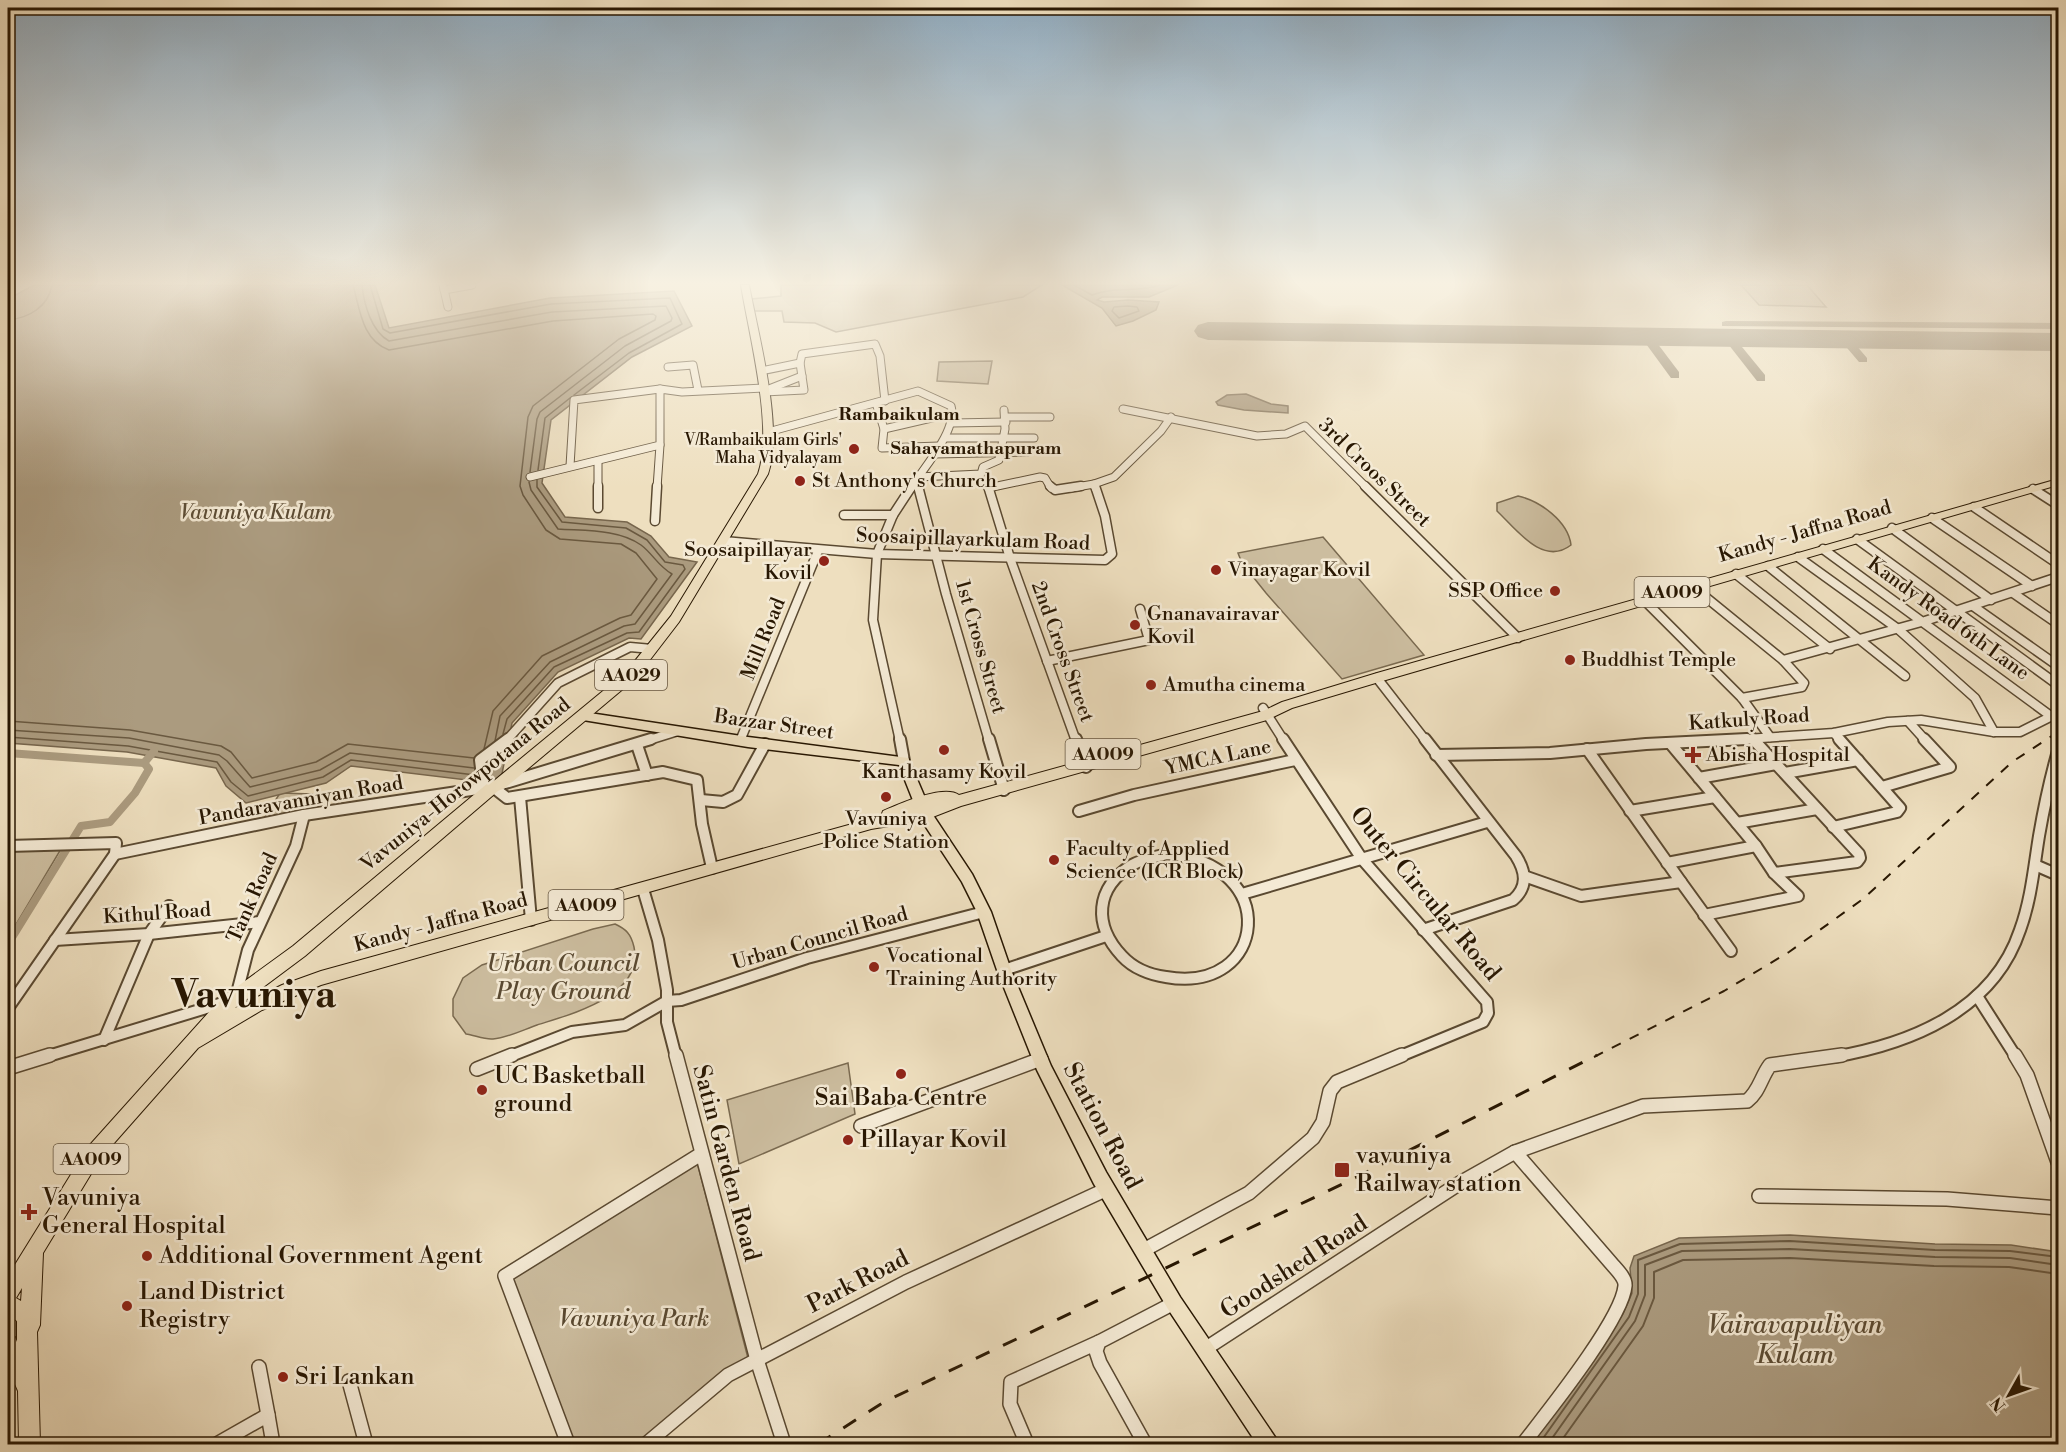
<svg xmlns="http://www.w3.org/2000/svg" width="2066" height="1452" font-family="'Libre Bodoni',serif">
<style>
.green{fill:#ccbd9f;stroke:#7a6a50;stroke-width:1.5}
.water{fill:#ab9b7f;stroke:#77664d;stroke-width:1.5}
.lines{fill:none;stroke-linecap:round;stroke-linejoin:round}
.shore-far1{stroke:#6a5940;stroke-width:1.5}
.shore{stroke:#6a5940;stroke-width:2}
.canal{stroke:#ab9b7f;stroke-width:8}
.taxiway{fill:#8b7b60;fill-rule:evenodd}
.runway{fill:#8b7b60;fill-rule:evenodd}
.minor-far3-casing{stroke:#5a4931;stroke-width:9}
.minor-far2-casing{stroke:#5a4931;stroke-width:11}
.minor-far1-casing{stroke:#5a4931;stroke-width:14}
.minor-casing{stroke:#5a4931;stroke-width:16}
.major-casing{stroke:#281702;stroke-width:3}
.highway-casing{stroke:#281702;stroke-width:2}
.minor-far3{stroke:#f4ead5;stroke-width:7}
.minor-far2{stroke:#f4ead5;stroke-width:8}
.minor-far1{stroke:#f4ead5;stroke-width:10}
.minor{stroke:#f4ead5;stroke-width:13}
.major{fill:#eedfbf;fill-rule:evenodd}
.highway{fill:#eedfbf;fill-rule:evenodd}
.rail-far1{stroke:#281702;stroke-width:2;stroke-dasharray:10 10;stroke-linecap:butt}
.rail{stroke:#281702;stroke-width:3;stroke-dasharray:15 15;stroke-linecap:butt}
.poi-dot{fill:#8f2418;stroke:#f4ead5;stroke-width:2}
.labels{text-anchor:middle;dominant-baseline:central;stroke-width:5;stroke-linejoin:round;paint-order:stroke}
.far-poi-label{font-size:16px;fill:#281702;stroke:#f4ead5;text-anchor:end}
.far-quarter-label{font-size:18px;font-weight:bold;fill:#281702;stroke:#f4ead5}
.shield{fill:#f4ead5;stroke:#655641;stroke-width:1.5}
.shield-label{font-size:18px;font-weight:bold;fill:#281702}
.street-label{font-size:20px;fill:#281702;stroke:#f4ead5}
.poi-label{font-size:20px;fill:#281702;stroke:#f4ead5;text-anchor:start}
.water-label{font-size:21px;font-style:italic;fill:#5c4c34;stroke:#f4ead5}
.near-street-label{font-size:24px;fill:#281702;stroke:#f4ead5}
.near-park-label{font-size:24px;font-style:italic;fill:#594931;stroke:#f4ead5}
.near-poi-label{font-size:24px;fill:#281702;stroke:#f4ead5;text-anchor:start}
.near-water-label{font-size:26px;font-style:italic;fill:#5c4c34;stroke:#f4ead5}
.near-town-label{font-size:39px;font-weight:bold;fill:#281702;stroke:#f4ead5}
</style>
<rect width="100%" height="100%" fill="#eedfbf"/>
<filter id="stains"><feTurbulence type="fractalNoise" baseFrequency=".00333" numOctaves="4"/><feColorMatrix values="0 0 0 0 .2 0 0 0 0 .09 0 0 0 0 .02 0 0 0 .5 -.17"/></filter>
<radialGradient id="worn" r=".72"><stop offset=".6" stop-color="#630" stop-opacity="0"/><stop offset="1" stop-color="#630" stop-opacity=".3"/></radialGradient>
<!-- green -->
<g class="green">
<path d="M781 285H1042L1023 297 836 332 815 323 784 322 782 311H754L751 299 781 296Z"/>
<path d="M1741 285H1807L1826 307 1759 305Z"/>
<path d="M992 361 988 384 937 381 939 362Z"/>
<path d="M1518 496C1540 501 1568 521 1571 545 1543 567 1516 529 1497 511V503Z"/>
<path d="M1323 537 1424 655 1342 679 1266 593 1242 563 1238 553Z"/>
<path d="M280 793 312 794 296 815 261 823Z"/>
<path d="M61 849 8 938V850Z"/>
<path d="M615 924C626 929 631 934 634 947 644 996 571 1014 537 1025 523 1030 507 1038 493 1039 485 1040 474 1035 466 1034L453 1016V999L463 978 482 965 593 929Z"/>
<path d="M848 1063 855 1114 739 1164 727 1100Z"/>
<path d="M697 1162 749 1362 643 1444H575L512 1277Z"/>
</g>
<!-- water -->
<g class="water">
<path d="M34 285H375L389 328 550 298 674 291 692 326 632 357 551 420 542 483 565 517 627 522 651 536 669 557 697 562 641 639 629 638 558 672 512 723 500 784 351 766 326 783 246 803 226 786 216 768 127 752 8 743V299Z"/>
<path d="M1062 285H1178L1149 297H1102L1097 300 1104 302 1128 300 1159 302 1156 310 1133 321 1116 326 1102 308Z"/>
<path d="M1246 394 1271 404 1288 406V413L1244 410 1218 405 1216 402 1227 395Z"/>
<path d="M1790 1235 1935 1244 2011 1245 2058 1252V1444H1531L1623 1314 1632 1293 1630 1268 1634 1256 1679 1238Z"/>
</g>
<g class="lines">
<!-- shore-far1 -->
<g class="shore-far1">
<path d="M353 285C360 310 362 340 389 350L553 321 653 314 656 316 655 320 619 339 533 406 528 417 520 486 523 495 546 530 560 539 621 544 636 553 657 579 631 615 620 618 542 656 493 711 484 749"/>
<path d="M362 285C364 304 371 331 389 341L552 312 666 306 672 318 671 321 625 346 540 412 537 419 530 472"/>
<path d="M370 285 383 329 390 333 551 304 670 298 682 324 629 353 574 395"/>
<path d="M1074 285 1092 295C1114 286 1138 293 1160 285"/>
<path d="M1128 306 1137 307 1139 311 1119 318 1112 311 1114 307Z"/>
<path d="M8 320C29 318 48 307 52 285"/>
<path d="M538 470 545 418 570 398"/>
<path d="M8 721 130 730 221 746 231 752 252 778 316 762 348 744 474 758"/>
<path d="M8 730 129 738 219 755 227 761 250 787 320 770 350 753 474 768"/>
<path d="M503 734 507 719 554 667 627 633 639 632 685 569 683 565 665 562 647 540 626 528 562 522 537 487V480"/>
<path d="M8 737 128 746 217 762 231 782 248 796 323 777 351 760 475 775"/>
<path d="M495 741 500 716 550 662 624 626 635 624 672 574C658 566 653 554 641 545 619 529 585 531 558 529L531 490 529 482"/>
</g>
<!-- shore -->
<g class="shore">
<path d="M1539 1444 1629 1317 1638 1294V1260L1680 1244 1790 1241 1935 1250 2010 1251 2058 1257"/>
<path d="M1548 1444 1635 1321 1645 1295V1265L1682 1251 1790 1249 1935 1257 2010 1258 2058 1265"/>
<path d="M1559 1444 1643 1326 1654 1298V1272L1683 1260 1790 1258 1934 1266 2009 1267 2058 1274"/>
</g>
<!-- canal -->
<g class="canal">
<path d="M8 753 144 763 154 751"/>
<path d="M8 944 81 826 110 822 135 793 149 769 144 763"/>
</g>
<!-- taxiway -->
<g class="taxiway">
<path d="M1726 321 2058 323V329L1722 326V322Z"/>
<path d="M1647 334 1651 335 1679 372V378H1671L1641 337Z"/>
<path d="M1729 335 1733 336 1765 375V381H1757L1725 340V336Z"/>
<path d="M1846 337 1850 338 1867 358V362H1859L1842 342 1840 340Z"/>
</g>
<!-- runway -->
<path class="runway" d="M1208 322 2058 333V351L1208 340 1198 337 1194 331 1198 325Z"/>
<!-- minor-far3 casing -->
<g class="minor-far3-casing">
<g id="minor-far3">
<path d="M443 285 448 307"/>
<path d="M444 290 472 285"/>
<path d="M668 367 693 365 698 390"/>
<path d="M761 371 800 363"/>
<path d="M769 389 802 376"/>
<path d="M764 392 804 390 800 363 802 354 875 344 880 356 885 401"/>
<path d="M876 403 884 429 882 448 939 446"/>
<path d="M1123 409 1257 436 1286 434 1305 426 1367 488"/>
<path d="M1006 417H1050"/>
<path d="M952 423 1006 422"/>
<path d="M884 429 953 413"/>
<path d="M768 432 918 391 951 406C958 430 924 467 911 488"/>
<path d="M945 438H1034"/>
<path d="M934 454 1028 452"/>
<path d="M598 461V488"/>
<path d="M570 466 574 400 660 389"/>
<path d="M530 477 660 445V389L682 392 764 388"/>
<path d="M918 477 981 474 983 467 999 460 1005 429 1004 410"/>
<path d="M916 479 918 488"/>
<path d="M657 488 660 445"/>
<path d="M988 488 1040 477 1045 478 1051 488"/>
<path d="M1071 488 1094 484"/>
<path d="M1095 488 1094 484 1114 477 1161 431 1171 417"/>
</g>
</g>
<!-- minor-far2 casing -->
<g class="minor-far2-casing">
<g id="minor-far2">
<path d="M598 486V508"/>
<path d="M918 486 946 594 989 741"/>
<path d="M988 486 1010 558 1076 741"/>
<path d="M1050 486 1055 490 1081 486"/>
<path d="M1365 486 1518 638"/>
<path d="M2033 489 2058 505"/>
<path d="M1974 507 2058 564"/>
<path d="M844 515H893"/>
<path d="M1932 518 2032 586"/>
<path d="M655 521 657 486"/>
<path d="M1892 528 1991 600"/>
<path d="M1857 539 2058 685"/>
<path d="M724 541 877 554 1105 560 1112 554 1105 516 1095 486"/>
<path d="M1823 549 2052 717"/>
<path d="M1798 557 1898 629 1975 698 1994 732"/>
<path d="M1768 566 1905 676"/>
<path d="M1736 574 1830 649"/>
<path d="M1692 586 1783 660 1804 683 1802 687 1742 698"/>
<path d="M2013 593 2058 624"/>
<path d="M1644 600 1742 698 1770 737"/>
<path d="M1973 606 2058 666"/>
<path d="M1783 660 1925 621 2058 577"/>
<path d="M1047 661 1149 640 1140 609"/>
<path d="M1377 678 1426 741"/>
<path d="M1263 708 1284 741"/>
<path d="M1908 721 1926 741"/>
<path d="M1834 733 1841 741"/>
<path d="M506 741 558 683 630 647 652 649"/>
<path d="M646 741 678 731"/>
<path d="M740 741 818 551"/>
<path d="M900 741 873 620 877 554 893 515 912 486"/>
<path d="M1716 741 1834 733 1888 722 1921 720 1994 732H2020L2058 713"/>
</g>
</g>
<!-- minor-far1 casing -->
<g class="minor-far1-casing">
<g id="minor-far1">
<path d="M508 739 480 760 483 784 493 787 507 798 663 772 697 780 702 824 712 868"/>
<path d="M900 739 904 761"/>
<path d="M989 739 1004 790"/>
<path d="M1076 739 1086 767"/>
<path d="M1283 739 1362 859 1487 1002 1488 1013 1483 1022 1398 1057"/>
<path d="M1753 739 1859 854 1860 858 1857 862 1774 873"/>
<path d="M1670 743 1756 846 1774 873 1798 896 1704 915"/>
<path d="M637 745 647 775"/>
<path d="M1436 755 1550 753 1646 744 1747 739"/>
<path d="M1785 773 1858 760"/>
<path d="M1699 778 1776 764"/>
<path d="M502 784 651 739"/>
<path d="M1882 787 1950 767 1924 739"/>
<path d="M520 797 531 920"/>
<path d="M701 800 723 802 737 795 765 744"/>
<path d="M1079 811 1134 795 1295 760"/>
<path d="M1630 811 1715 797"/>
<path d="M1737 823 1817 809"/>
<path d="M1833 827 1897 812 1900 808 1839 739"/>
<path d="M8 846 116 843 115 854 8 1008"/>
<path d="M115 854 304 815 491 787"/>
<path d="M1167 854C1282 863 1268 995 1166 977 1150 975 1133 968 1122 956 1093 925 1095 888 1132 865 1142 859 1156 857 1167 854Z"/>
<path d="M1667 863 1756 846"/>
<path d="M2035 865 2058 875"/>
<path d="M1524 876 1581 896 1681 882 1587 749"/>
<path d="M1681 882 1731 951"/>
<path d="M643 889 658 940 667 990V1022L676 1057"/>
<path d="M1242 894 1487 822"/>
<path d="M1423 930 1513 900C1528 887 1526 872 1516 856L1425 739"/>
<path d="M55 940 149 934 260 922"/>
<path d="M1004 970 1106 936"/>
<path d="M1977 996 2016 1057"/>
<path d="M236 997 248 950 296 846 304 815"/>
<path d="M104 1040 149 934 169 906"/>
<path d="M45 1057 226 1002"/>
<path d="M508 1057 572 1032 625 1025 667 1001 681 1000 807 958 984 912"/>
<path d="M1833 1057C1910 1044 1993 1011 2020 930 2031 900 2034 867 2039 836 2044 807 2050 779 2058 751"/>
</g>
</g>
<!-- minor casing -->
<g class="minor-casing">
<g id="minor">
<path d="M676 1055 757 1360 784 1444"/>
<path d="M2015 1055 2027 1075 2058 1162"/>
<path d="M8 1068 50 1055"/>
<path d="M477 1069 512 1055"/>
<path d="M861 1126 1041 1059"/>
<path d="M1515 1152 1611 1263C1616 1269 1626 1278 1625 1286 1622 1320 1546 1414 1523 1444"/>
<path d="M1759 1196 1947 1199 2058 1208"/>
<path d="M1142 1251 1249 1193 1313 1138 1323 1122 1330 1091 1337 1082 1402 1055"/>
<path d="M1205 1349 1460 1183 1515 1152 1643 1106 1747 1101C1759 1092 1761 1077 1770 1065L1842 1055"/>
<path d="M259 1367 268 1415"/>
<path d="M349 1381 366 1444"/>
<path d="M217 1444 268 1415 273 1444"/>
<path d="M568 1444 505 1276 701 1154"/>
<path d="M646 1444 728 1375 906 1282 1107 1189"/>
<path d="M1027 1444 1010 1404 1011 1382 1099 1342"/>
<path d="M1145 1444 1100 1363 1096 1351 1099 1342 1174 1303"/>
</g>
</g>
<!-- major casing -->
<g class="major-casing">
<path id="major" d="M583 712 748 737 908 758 931 812 972 874 991 912 1011 970 1051 1066 1106 1172 1180 1297 1275 1437 1277 1444H1257L1168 1309 1094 1184 1037 1070 997 970 977 912 962 882 920 818 899 765 748 747 583 720 577 716Z"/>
</g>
<!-- highway casing -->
<g class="highway-casing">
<path id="highway" d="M741 285H749C758 334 784 428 768 474L679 622 636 678 505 788 498 791 305 956 235 1008 282 985 321 971 881 816 883 811C899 804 944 784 959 795L1263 711 1282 702 1377 673 2058 479V485L1379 682 1292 708 1267 720 961 806 925 820 871 829 321 985 262 1010 198 1048 100 1159 43 1253 40 1325 37 1332 40 1444H19L18 1391 8 1368V1334L15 1337 17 1342V1321L8 1315V1276L88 1147 209 1012 227 994 293 946 488 783 495 780 626 672 671 616 758 474C774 428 749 335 741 285ZM22 1288 21 1301 16 1298Z"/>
</g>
<!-- minor-far3 -->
<use href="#minor-far3" class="minor-far3"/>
<!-- minor-far2 -->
<use href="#minor-far2" class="minor-far2"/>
<!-- minor-far1 -->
<use href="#minor-far1" class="minor-far1"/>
<!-- minor -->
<use href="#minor" class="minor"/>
<!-- major -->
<use href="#major" class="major"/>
<!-- highway -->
<use href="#highway" class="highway"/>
<!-- rail-far1 -->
<path class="rail-far1" d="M1594 1057 1724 991 1789 952 1863 899 2012 762 2058 732"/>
<!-- rail -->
<path class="rail" d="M818 1444 884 1402 1351 1180 1597 1055"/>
</g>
<!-- sky -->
<linearGradient id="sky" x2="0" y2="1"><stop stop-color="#8faabe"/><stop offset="0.58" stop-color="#f7f1e2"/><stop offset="1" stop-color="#f7f1e2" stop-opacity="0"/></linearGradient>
<rect width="2066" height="488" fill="url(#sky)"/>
<!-- markers -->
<g class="poi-dot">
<circle cx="854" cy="449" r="6"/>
<circle cx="800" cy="481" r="6"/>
<circle cx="824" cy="561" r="6"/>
<circle cx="1216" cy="570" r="6"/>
<circle cx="1555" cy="591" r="6"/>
<circle cx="1135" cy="625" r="6"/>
<circle cx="1570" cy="660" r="6"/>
<circle cx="1151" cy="685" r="6"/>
<circle cx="944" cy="750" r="6"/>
<path d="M1690 746h6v6h6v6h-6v6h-6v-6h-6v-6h6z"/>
<circle cx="886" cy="797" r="6"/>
<circle cx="1054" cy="860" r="6"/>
<circle cx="874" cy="967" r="6"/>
<circle cx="901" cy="1074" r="6"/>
<circle cx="482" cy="1090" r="6"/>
<circle cx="848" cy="1140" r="6"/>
<rect x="1334" y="1162" width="16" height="16" rx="3"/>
<path d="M26 1203h6v6h6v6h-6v6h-6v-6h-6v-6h6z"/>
<circle cx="147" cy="1256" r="6"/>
<circle cx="127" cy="1306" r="6"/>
<circle cx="283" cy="1377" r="6"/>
</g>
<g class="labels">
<!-- far-poi labels -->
<g class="far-poi-label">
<text x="842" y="440">V/Rambaikulam Girls'<tspan x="842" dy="18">Maha Vidyalayam</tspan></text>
</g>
<!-- far-quarter labels -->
<g class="far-quarter-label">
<text x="899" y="414">Rambaikulam</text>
<text x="976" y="448">Sahayamathapuram</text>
</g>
<!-- shield labels -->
<g class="shield">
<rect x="1634.5" y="577" width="75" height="30" rx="4.5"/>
<rect x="595" y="660" width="72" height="30" rx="4.5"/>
<rect x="1065.5" y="739" width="75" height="30" rx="4.5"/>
<rect x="548.5" y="890" width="75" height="30" rx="4.5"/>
<rect x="53.5" y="1144" width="75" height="30" rx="4.5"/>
</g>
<g class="shield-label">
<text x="1672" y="592">AA009</text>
<text x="631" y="675">AA029</text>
<text x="1103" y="754">AA009</text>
<text x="586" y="905">AA009</text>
<text x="91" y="1159">AA009</text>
</g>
<!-- street labels -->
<g class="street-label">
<text transform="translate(1374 473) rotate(44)">3rd Croos Street</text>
<text transform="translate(1805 532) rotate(-16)">Kandy - Jaffna Road</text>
<text transform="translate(973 540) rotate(2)">Soosaipillayarkulam Road</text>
<text transform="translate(1948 619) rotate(36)">Kandy Road 6th Lane</text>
<text transform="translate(764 639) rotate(-68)">Mill Road</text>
<text transform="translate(980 647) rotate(74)">1st Cross Street</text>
<text transform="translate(1062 652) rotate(70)">2nd Cross Street</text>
<text transform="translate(1749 720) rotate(-4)">Katkuly Road</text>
<text transform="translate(774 725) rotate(8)">Bazzar Street</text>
<text transform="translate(1218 758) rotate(-12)">YMCA Lane</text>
<text transform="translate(466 785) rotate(-39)">Vavuniya-Horowpotana Road</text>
<text transform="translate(301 801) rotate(-10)">Pandaravanniyan Road</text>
<text transform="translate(253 898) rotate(-66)">Tank Road</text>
<text transform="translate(157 914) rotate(-4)">Kithul Road</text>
<text transform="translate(441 923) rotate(-15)">Kandy - Jaffna Road</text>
<text transform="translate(820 939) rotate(-16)">Urban Council Road</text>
</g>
<!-- poi labels -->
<g class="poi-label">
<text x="812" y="481">St Anthony's Church</text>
<text x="812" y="550" text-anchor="end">Soosaipillayar<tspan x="812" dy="23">Kovil</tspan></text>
<text x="1228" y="570">Vinayagar Kovil</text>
<text x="1543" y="591" text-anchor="end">SSP Office</text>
<text x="1147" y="614">Gnanavairavar<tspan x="1147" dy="23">Kovil</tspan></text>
<text x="1582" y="660">Buddhist Temple</text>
<text x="1163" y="685">Amutha cinema</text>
<text x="1706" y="755">Abisha Hospital</text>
<text x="944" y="772" text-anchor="middle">Kanthasamy Kovil</text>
<text x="886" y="819" text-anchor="middle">Vavuniya<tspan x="886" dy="23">Police Station</tspan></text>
<text x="1066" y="849">Faculty of Applied<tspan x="1066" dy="23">Science (ICR Block)</tspan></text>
<text x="886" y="956">Vocational<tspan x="886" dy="23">Training Authority</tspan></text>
</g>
<!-- water labels -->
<g class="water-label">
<text x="256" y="513">Vavuniya Kulam</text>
</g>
<!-- near-street labels -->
<g class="near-street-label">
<text transform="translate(1425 894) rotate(50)">Outer Circular Road</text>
<text transform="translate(1102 1126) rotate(62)">Station Road</text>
<text transform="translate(726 1163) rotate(75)">Satin Garden Road</text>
<text transform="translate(1294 1267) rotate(-33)">Goodshed Road</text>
<text transform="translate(858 1282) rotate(-27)">Park Road</text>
</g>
<!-- near-park labels -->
<g class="near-park-label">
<text x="563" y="964">Urban Council<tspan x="563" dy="28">Play Ground</tspan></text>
<text x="634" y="1319">Vavuniya Park</text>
</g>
<!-- near-poi labels -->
<g class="near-poi-label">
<text x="494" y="1076">UC Basketball<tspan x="494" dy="28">ground</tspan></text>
<text x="901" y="1098" text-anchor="middle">Sai Baba Centre</text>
<text x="860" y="1140">Pillayar Kovil</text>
<text x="1356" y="1156">vavuniya<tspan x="1356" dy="28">Railway station</tspan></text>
<text x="42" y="1198">Vavuniya<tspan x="42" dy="28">General Hospital</tspan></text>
<text x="159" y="1256">Additional Government Agent</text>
<text x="139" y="1292">Land District<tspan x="139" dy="28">Registry</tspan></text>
<text x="295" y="1377">Sri Lankan</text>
</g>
<!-- near-water labels -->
<g class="near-water-label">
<text x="1795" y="1325">Vairavapuliyan<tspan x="1795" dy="30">Kulam</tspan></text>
</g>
<!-- near-town labels -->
<g class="near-town-label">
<text x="254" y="995">Vavuniya</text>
</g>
</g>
<!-- margin -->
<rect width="2066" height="1452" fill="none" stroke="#eedfbf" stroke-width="30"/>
<rect x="9" y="9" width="2048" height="1434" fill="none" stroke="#281702" stroke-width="3"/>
<rect x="15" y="15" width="2036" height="1422" fill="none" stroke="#281702" stroke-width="1.5"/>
<!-- north arrow -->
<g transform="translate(2009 1395) rotate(230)" stroke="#f4ead5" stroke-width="4.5" paint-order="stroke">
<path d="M0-4.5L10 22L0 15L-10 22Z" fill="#281702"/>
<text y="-9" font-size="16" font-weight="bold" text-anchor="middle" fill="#281702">N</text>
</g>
<rect width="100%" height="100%" filter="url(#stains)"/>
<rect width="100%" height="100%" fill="url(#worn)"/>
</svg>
